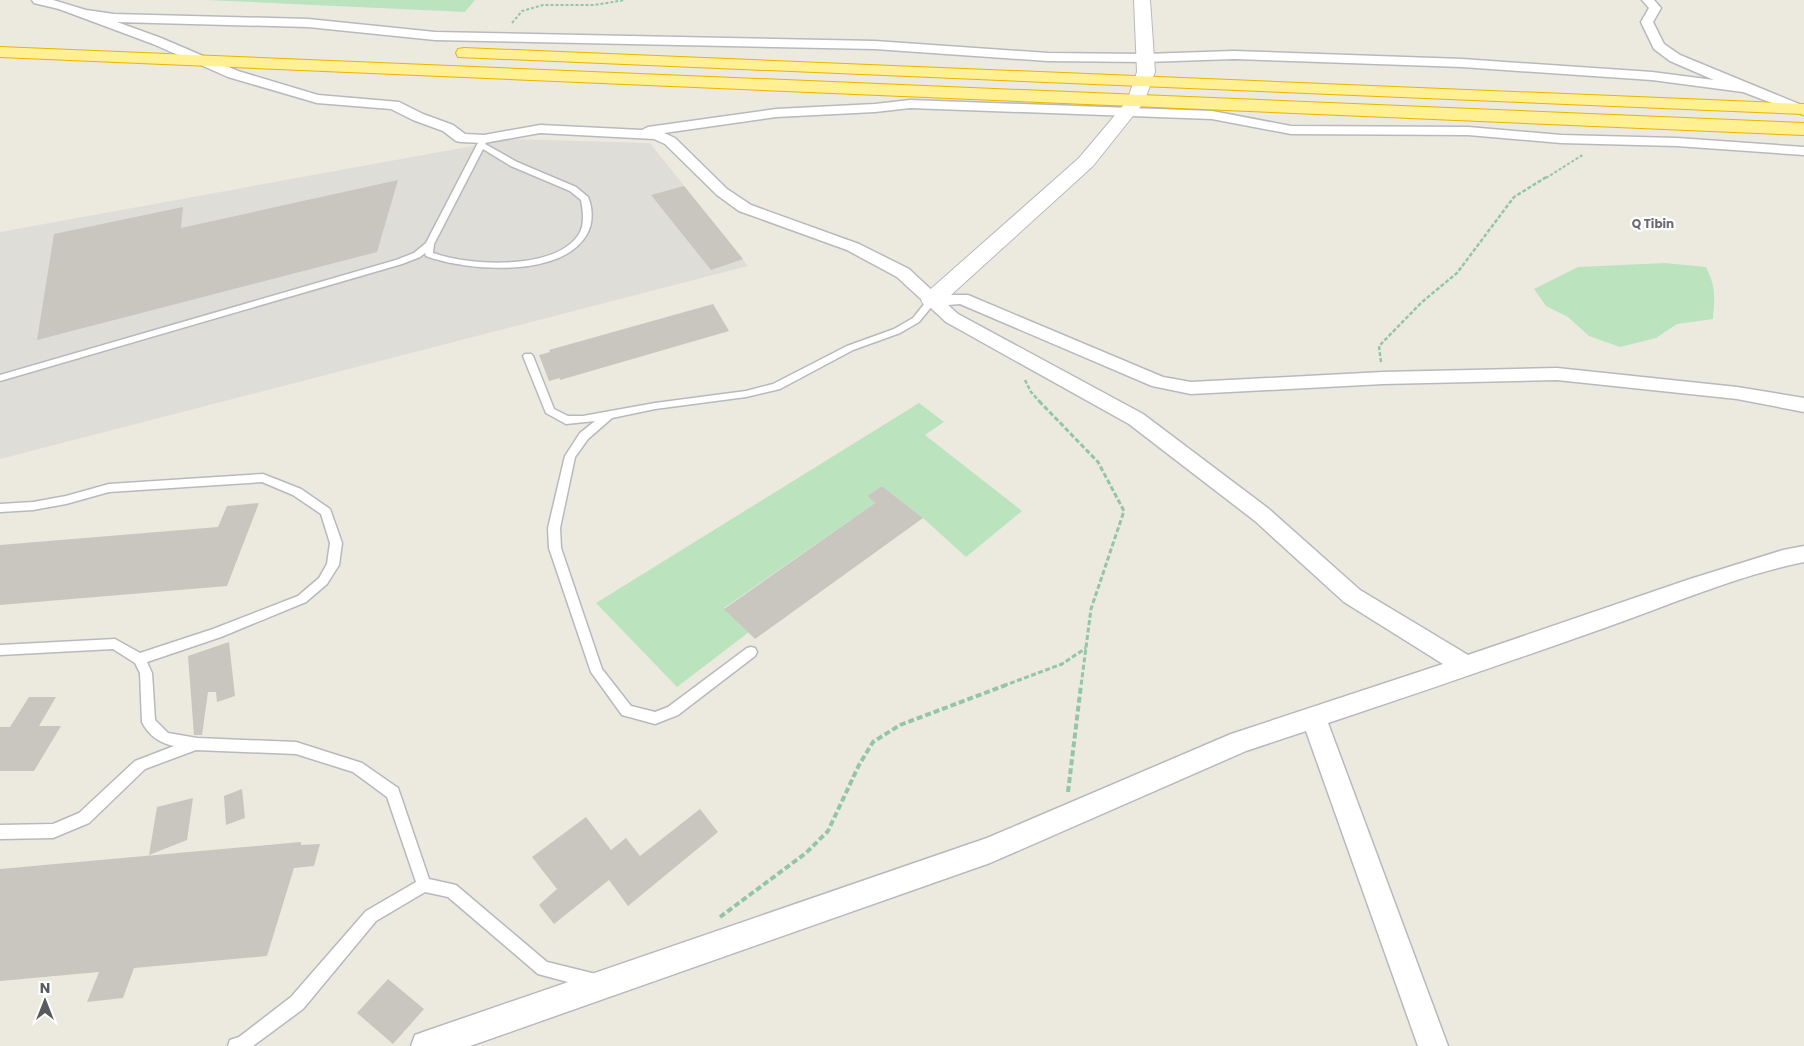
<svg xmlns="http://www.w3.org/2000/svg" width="1804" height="1046" font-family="Poppins,sans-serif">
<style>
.industrial{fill:#dfddd7}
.green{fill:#bbe4be}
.building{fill:#c8c6be}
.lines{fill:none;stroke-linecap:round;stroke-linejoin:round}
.service-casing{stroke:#b7b9be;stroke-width:3}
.minor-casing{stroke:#b7b9be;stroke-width:3}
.tertiary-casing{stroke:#b7b9be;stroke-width:2}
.trunk-casing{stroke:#ebb300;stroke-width:2}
.path-far3{stroke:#94c5a6;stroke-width:2;stroke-dasharray:3 2;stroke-linecap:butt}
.path-far2{stroke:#94c5a6;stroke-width:2.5;stroke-dasharray:4 2;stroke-linecap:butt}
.path-far1{stroke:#94c5a6;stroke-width:3;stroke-dasharray:5 2.5;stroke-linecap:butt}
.path{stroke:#94c5a6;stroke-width:4;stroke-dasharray:6 3;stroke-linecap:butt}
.service{fill:#fff;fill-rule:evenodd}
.minor{fill:#fff;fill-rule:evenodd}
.tertiary{fill:#fff;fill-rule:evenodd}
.trunk{fill:#fef093;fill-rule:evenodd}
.labels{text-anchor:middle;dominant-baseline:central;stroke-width:4.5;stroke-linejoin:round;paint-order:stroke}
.far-quarter-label{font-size:12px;font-weight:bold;fill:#696d73;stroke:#fff}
</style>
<rect width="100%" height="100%" fill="#eceadf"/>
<!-- industrial -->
<path class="industrial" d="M512 139 650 143 748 266 0 459V232Z"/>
<!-- green -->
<g class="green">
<path d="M206 0H475L465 12Z"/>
<path d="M1665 263 1706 267C1716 287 1715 297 1713 319L1677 324 1656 338 1620 347 1589 336 1568 317 1546 306 1534 289 1578 267Z"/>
<path d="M919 403 944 422 925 435 1022 511 966 557 923 518 882 486 867 496 875 503 724 608 749 632 677 687 596 603Z"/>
</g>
<!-- building -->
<g class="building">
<path d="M398 180 377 252 37 340 54 234 183 207 181 228Z"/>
<path d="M684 186 727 239 743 259 711 270 651 195Z"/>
<path d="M713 304 729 331 560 380V378L549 381 539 355 550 352 549 350Z"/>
<path d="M882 486 923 518 755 639 724 609 875 503 867 496Z"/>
<path d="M259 503 227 586 0 605V545L218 527 227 506Z"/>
<path d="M229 642 235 696 217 702 216 692H208L202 735H194L188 656Z"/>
<path d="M29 697H56L39 726H61L34 771H0V727H10Z"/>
<path d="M242 789 245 818 226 825 224 796Z"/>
<path d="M193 798 187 840 149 855 157 807Z"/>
<path d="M700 809 718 832 628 906 609 880 554 924 539 905 557 889 532 857 586 817 611 850 626 838 640 856Z"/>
<path d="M301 842V845L320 844 314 866 294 868 267 956 134 968 123 998 87 1002 99 972 0 981V869Z"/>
<path d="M388 979 424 1009 393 1044 357 1013Z"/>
</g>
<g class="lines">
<!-- service casing -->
<g class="service-casing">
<g id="service">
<path d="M481 137 488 139 485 144 517 162 576 187 588 197C593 208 593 224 587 234 562 279 466 271 426 256L425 253 420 257 402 264 0 381V375L396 260 414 253 426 243ZM483 149 511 166 570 191 581 200C583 211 585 224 579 234 556 271 469 266 433 253L434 244Z"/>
<path d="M932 297 937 300 919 322 900 333 853 350 780 389 746 397 655 409 612 418 588 439 575 457 560 528 561 548 602 669 631 706 655 712 668 707 747 648 751 647 755 648 757 652 755 656 678 715 655 724 622 715 591 672 549 548 548 528 565 456 580 433 595 421 566 424 546 413 523 356 525 354H531L533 356 554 409 568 416H583L655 403 746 391 773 384 847 346 894 329 913 318 929 298Z"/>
<path d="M263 474 301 489 330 509 342 543 339 565 327 584 306 602 221 637 147 662 152 673 155 720 168 733 197 738 296 742 362 763 398 788 429 879 456 885 547 962 600 975 602 981 600 987 594 989 538 974 448 897 425 892 376 921 303 1009 253 1046H228L230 1040 239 1037 291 997 366 911 416 882 387 797 353 772 296 754 196 750 145 769 89 823 53 838 0 839V825L53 824 79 813 135 761 174 746C160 743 149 736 142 722L140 673 135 663 113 649 0 655V645L115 639 140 653 213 629 298 596 319 578 327 564 330 543 321 514 293 495 262 482 109 492 66 504 33 510 0 512V504L33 502 66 496 109 484Z"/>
</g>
</g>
<!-- minor casing -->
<g class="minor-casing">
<path id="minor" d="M32 0H53L86 10 114 14 308 19 435 32 875 41 1048 53 1145 54 1234 51 1462 59 1652 72 1714 80 1670 61 1654 49 1641 22 1649 8 1642 0H1654L1661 8 1653 22 1664 44 1680 55 1804 106V115L1743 92 1652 80 1462 67 1234 59 1145 62 1048 61 875 49 435 40 308 27 117 22 161 38 238 71 318 95 399 102 423 114 453 125 465 134 484 135 540 125 642 130 648 127 776 109 875 104 910 100 1212 111 1291 126 1468 127 1561 135 1677 138 1804 147V155L1677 146 1561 143 1468 135 1291 134 1212 119 910 108 875 112 776 117 664 133 675 138 727 189 751 205 859 244 909 269 937 295H968L1163 377 1191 382 1383 372 1557 368 1737 387 1804 398V412L1737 399 1557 380 1383 384 1191 394 1152 386 960 304 948 305 958 314 1143 414 1269 509 1360 590 1468 655 1690 579 1783 550 1804 546V562C1739 575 1669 605 1607 627 1514 660 1421 692 1328 723L1448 1046H1418L1306 731 1246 751 990 863 470 1046H411L415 1035 426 1031 987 838 1231 734 1443 664 1344 602 1255 521 1129 424 946 322 897 277 847 250 739 211 717 195 665 144 654 139 540 133 484 143 461 142 456 141 443 131 413 120 391 109 317 103 228 77 153 44 59 9 34 3Z"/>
</g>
<!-- tertiary casing -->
<g class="tertiary-casing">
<path id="tertiary" d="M1134 0H1150L1155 72 1144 102 1093 166 940 305 932 307 924 305 921 300 924 295 1079 158 1127 101 1137 72Z"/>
</g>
<!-- trunk casing -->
<g class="trunk-casing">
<g id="trunk">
<path d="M0 47 1804 123V135L0 57Z"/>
<path d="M464 48 1804 104V114L458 57 456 53 458 49Z"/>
</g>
</g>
<!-- path-far3 -->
<g class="path-far3">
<path d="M512 23 522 11 543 5H594L625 0"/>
<path d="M1546 178 1584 154"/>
</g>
<!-- path-far2 -->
<g class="path-far2">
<path d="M1381 362 1379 346 1422 302 1457 273 1514 197 1548 176"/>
<path d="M1025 380 1031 392 1040 402"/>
</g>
<!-- path-far1 -->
<g class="path-far1">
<path d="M1039 401 1098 462 1124 511 1091 609 1081 686"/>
<path d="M1003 686 1062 664 1086 648"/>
</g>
<!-- path -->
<g class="path">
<path d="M1068 792 1081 685"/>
<path d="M720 917 806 853 828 831 859 765 873 742 900 725 1006 685"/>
</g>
<!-- service -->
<use href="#service" class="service"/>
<!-- minor -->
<use href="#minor" class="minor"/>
<!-- tertiary -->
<use href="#tertiary" class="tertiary"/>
<!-- trunk -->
<use href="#trunk" class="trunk"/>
</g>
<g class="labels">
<!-- far-quarter labels -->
<g class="far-quarter-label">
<text x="1653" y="223">Q Tibin</text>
</g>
</g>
<!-- north arrow -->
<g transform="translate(45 1001)" stroke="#ffffff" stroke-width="4" paint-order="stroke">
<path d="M0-4L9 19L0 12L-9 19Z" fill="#585b60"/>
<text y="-8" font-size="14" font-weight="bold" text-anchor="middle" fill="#585b60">N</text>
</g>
</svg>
